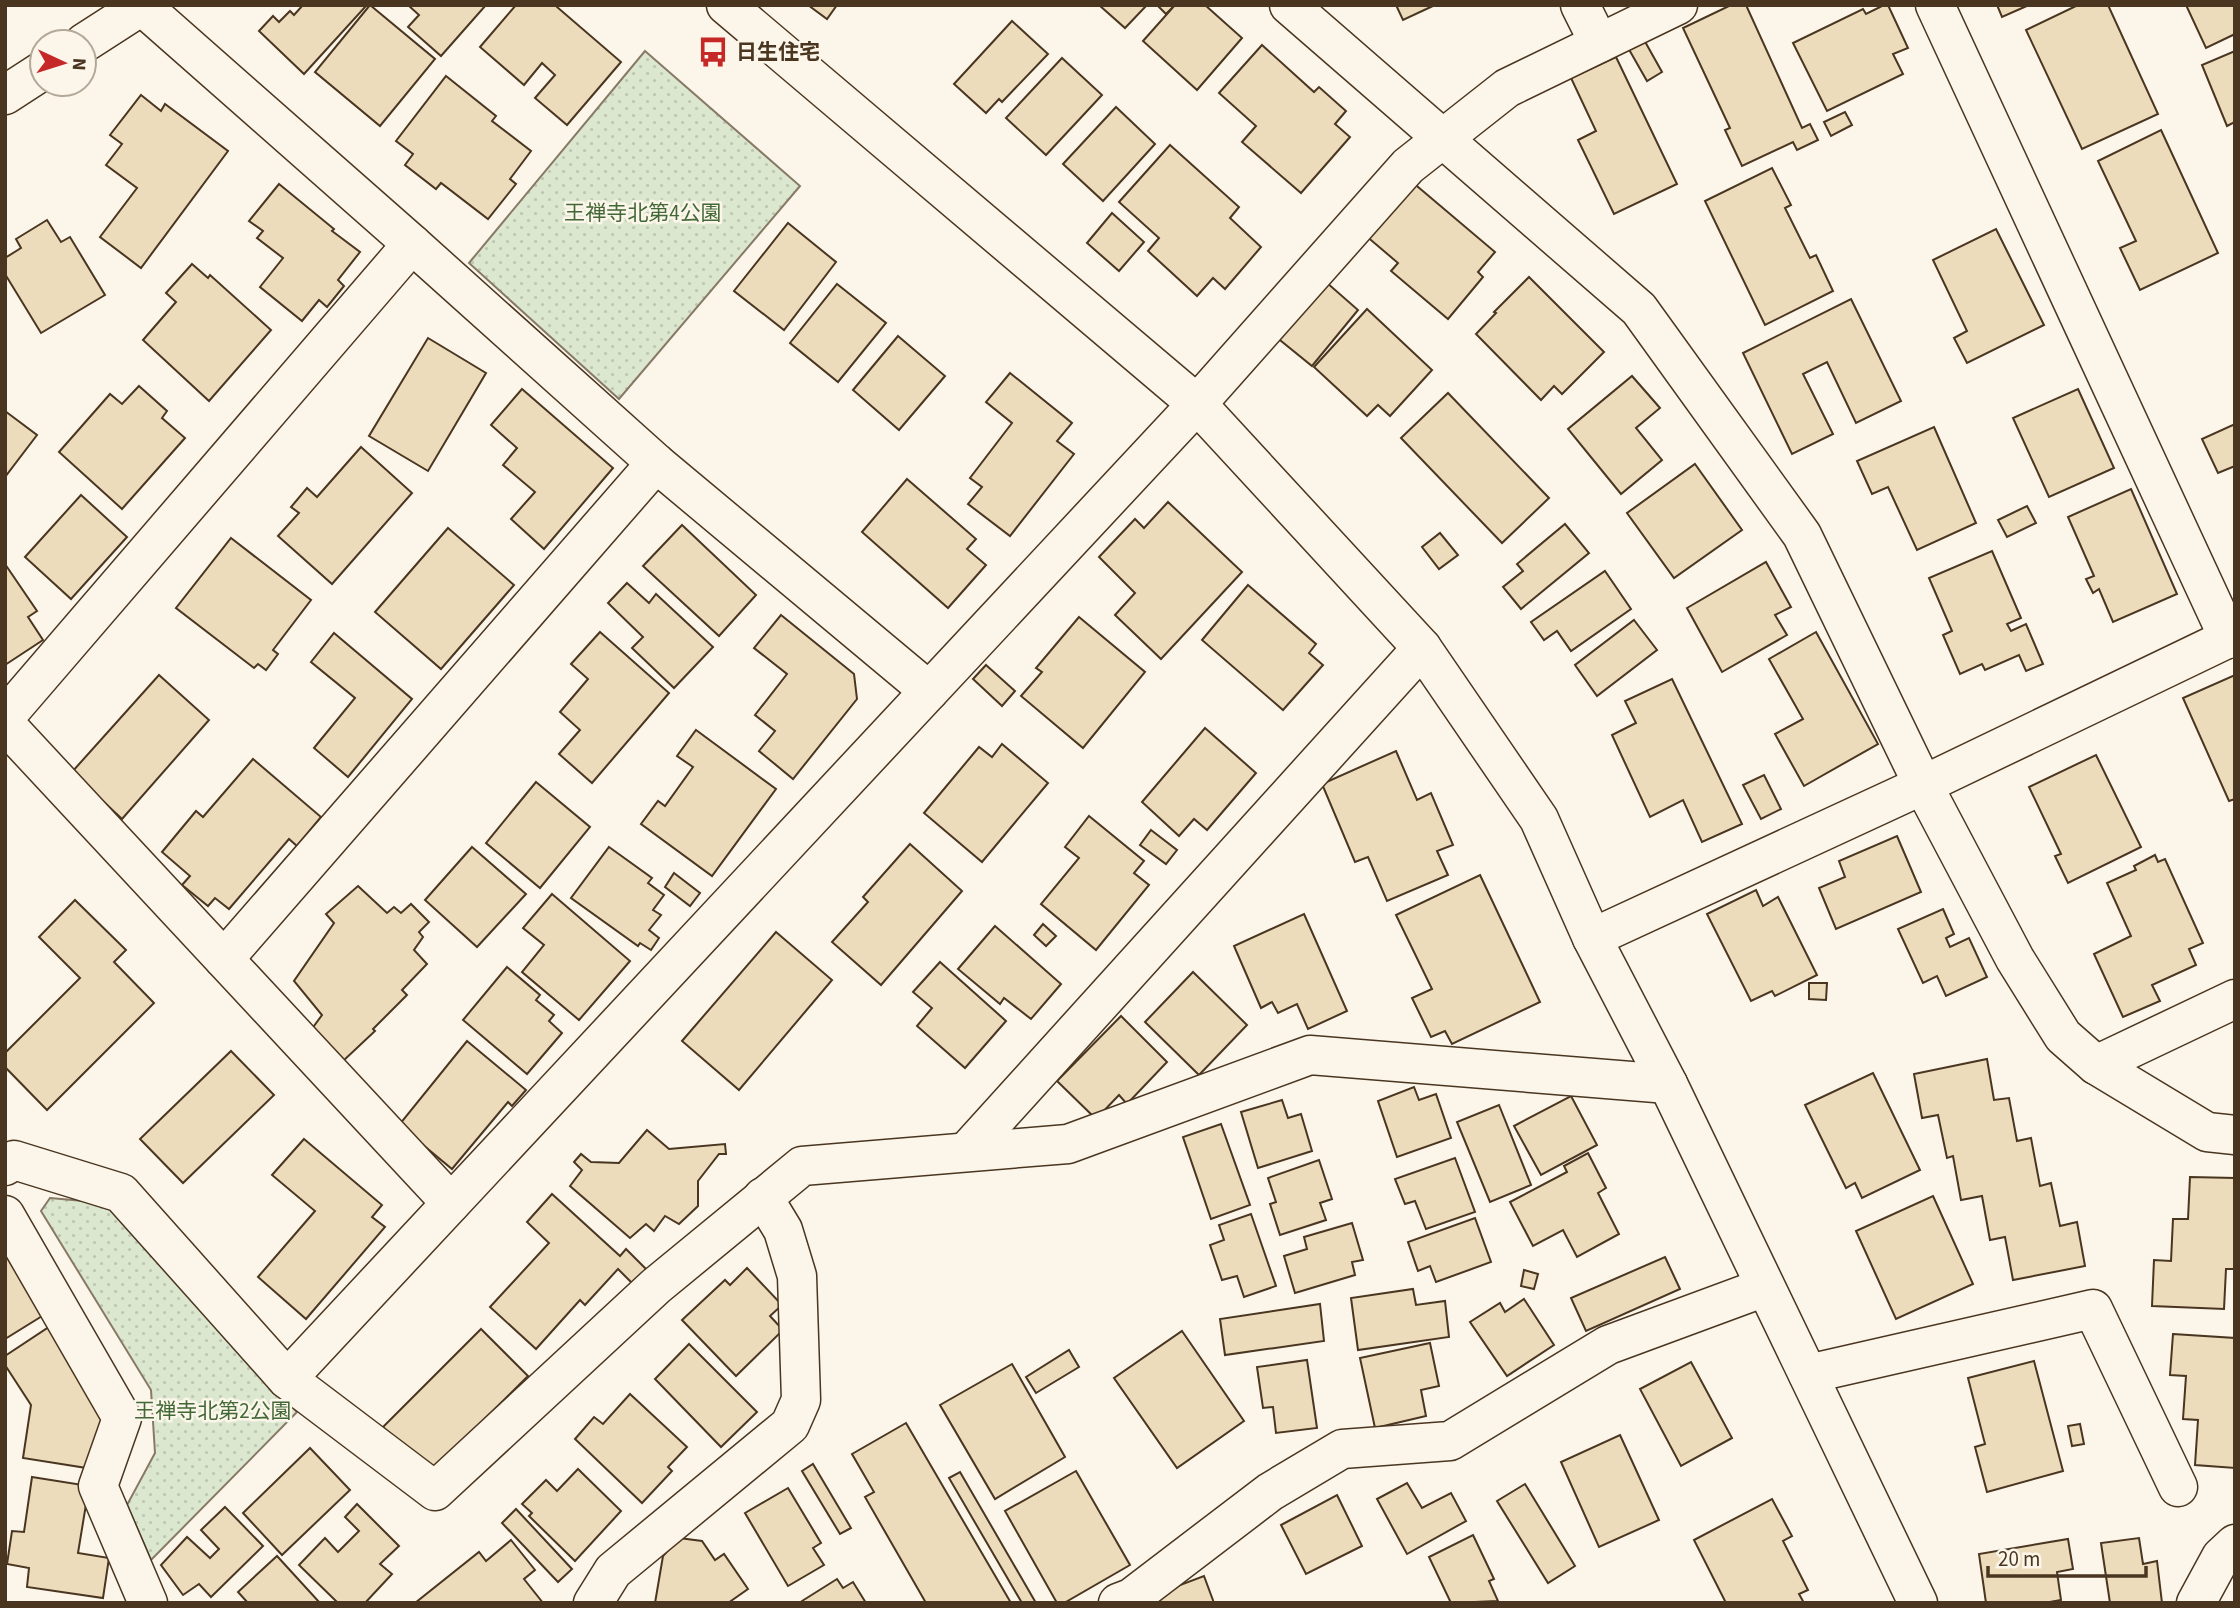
<svg xmlns="http://www.w3.org/2000/svg" width="2240" height="1608" font-family="'Source Sans 3','Noto Sans JP',sans-serif">
<style>
.green{fill:url(#green-dots);stroke:#887966;stroke-width:2}
.building{fill:#ecdcbc;stroke:#4a3520;stroke-width:2}
.lines{fill:none;stroke-linecap:round;stroke-linejoin:round}
.street-casing{stroke:#4a3520;stroke-width:41}
.secondary-casing{stroke:#4a3520;stroke-width:41}
.street{stroke:#fbf6e9;stroke-width:38}
.secondary{stroke:#fbf6e9;stroke-width:38}
.labels{text-anchor:middle;dominant-baseline:central;stroke-width:5;stroke-linejoin:round;paint-order:stroke}
.poi-label{font-size:21px;font-weight:bold;fill:#4a3520;stroke:#fbf6e9;text-anchor:start}
.park-label{font-size:21px;fill:#436837;stroke:#fbf6e9}
</style>
<defs>
<pattern id="green-dots" width="8" height="8" patternUnits="userSpaceOnUse" patternTransform="scale(1.75)"><rect width="8" height="8" fill="#dce7d0"/><path d="M2 2h.1M6 6h.1" fill="none" stroke="#bec7b2" stroke-width="1.8" stroke-linecap="round"/></pattern>
</defs>
<rect width="100%" height="100%" fill="#fbf6e9"/>
<!-- green -->
<g class="green">
<path d="M645 51 800 186 619 399 469 263Z"/>
<path d="M50 1198 106 1203 297 1412 151 1560 127 1505 155 1453 151 1390 41 1211Z"/>
</g>
<!-- building -->
<g class="building">
<path d="M303 5 366 6 304 74 259 31 273 16 279 22 290 11 294 15Z"/>
<path d="M370 5 435 59 380 126 315 72Z"/>
<path d="M408 5H486L441 56 408 27 419 15Z"/>
<path d="M516 5H559L557 7 621 62 567 125 535 98 555 75 542 63 524 85 480 47Z"/>
<path d="M808 5H837L827 19Z"/>
<path d="M1099 5H1147L1125 28Z"/>
<path d="M1157 5H1175L1166 14Z"/>
<path d="M1175 5H1205L1242 38 1197 90 1143 41Z"/>
<path d="M1396 5H1435L1403 20Z"/>
<path d="M1731 5H1746L1802 128 1810 124 1818 140 1797 150 1793 142 1742 166 1725 130 1730 128 1683 28Z"/>
<path d="M1884 5H1888L1908 48 1893 54 1903 74 1827 111 1793 43 1863 9 1866 14Z"/>
<path d="M1997 5H2029L2002 17Z"/>
<path d="M2078 5H2108L2158 114 2082 149 2026 30Z"/>
<path d="M2186 5H2235V34L2206 48Z"/>
<path d="M1012 21 1048 54 1002 102 999 99 986 113 954 84Z"/>
<path d="M1643 38 1662 72 1647 81 1627 46Z"/>
<path d="M1262 45 1314 92 1319 87 1346 111 1335 124 1350 137 1301 193 1242 142 1256 126 1219 93Z"/>
<path d="M2235 51V122L2227 126 2202 65Z"/>
<path d="M1616 57 1677 184 1614 214 1578 140 1596 131 1571 78Z"/>
<path d="M1062 58 1102 95 1046 155 1006 118Z"/>
<path d="M446 76 496 116 492 121 531 151 510 179 516 184 488 219 441 183 436 189 405 165 413 154 396 141Z"/>
<path d="M141 95 161 111 165 104 228 151 141 268 100 237 137 188 106 165 122 144 110 135Z"/>
<path d="M1116 107 1155 144 1103 201 1063 164Z"/>
<path d="M1845 112 1852 125 1831 136 1824 122Z"/>
<path d="M2161 130 2218 253 2140 290 2120 248 2136 241 2098 161Z"/>
<path d="M1170 145 1239 207 1230 218 1261 247 1225 289 1213 278 1197 296 1148 251 1159 238 1119 202Z"/>
<path d="M1772 168 1791 205 1785 208 1810 258 1816 255 1833 291 1765 325 1705 201Z"/>
<path d="M1411 181 1495 252 1478 272 1483 277 1448 319 1391 271 1398 263 1365 235Z"/>
<path d="M279 184 334 229 332 231 360 252 338 280 344 286 327 307 319 300 302 321 260 287 283 258 257 238 263 231 249 221Z"/>
<path d="M1112 213 1144 242 1119 271 1087 243Z"/>
<path d="M47 220 61 242 70 237 105 295 41 333 5 274V258L21 248 16 239Z"/>
<path d="M788 223 836 262 784 330 734 291Z"/>
<path d="M1996 229 2044 325 1967 363 1954 338 1967 331 1933 260Z"/>
<path d="M192 264 208 278 210 275 271 330 209 401 143 340 176 302 166 293Z"/>
<path d="M1318 275 1358 310 1312 366 1270 332Z"/>
<path d="M1529 277 1604 352 1562 394 1554 386 1541 400 1476 334 1496 313 1494 312Z"/>
<path d="M837 284 886 323 838 382 790 343Z"/>
<path d="M1851 299 1901 401 1856 423 1827 362 1803 374 1833 434 1792 454 1743 353Z"/>
<path d="M1367 309 1432 370 1390 416 1378 405 1367 416 1314 367Z"/>
<path d="M898 336 945 376 899 430 853 390Z"/>
<path d="M428 338 486 373 428 471 369 436Z"/>
<path d="M1010 373 1072 423 1057 441 1074 454 1010 536 968 504 982 487 970 478 1012 423 986 402Z"/>
<path d="M1632 376 1660 408 1636 428 1662 460 1621 494 1568 429Z"/>
<path d="M139 386 167 411 162 418 185 438 122 509 59 452 110 394 122 404Z"/>
<path d="M522 389 613 468 544 549 511 519 535 492 503 465 517 448 491 425Z"/>
<path d="M2078 389 2114 468 2049 497 2013 418Z"/>
<path d="M1448 393 1549 498 1502 543 1401 438Z"/>
<path d="M5 411 37 435 5 477Z"/>
<path d="M2235 424V466L2218 473 2202 439Z"/>
<path d="M1934 427 1976 523 1917 550 1888 487 1872 494 1857 461Z"/>
<path d="M361 447 412 493 332 584 278 536 299 513 291 507 307 488 317 497Z"/>
<path d="M1695 464 1742 530 1674 578 1627 513Z"/>
<path d="M907 479 976 539 967 549 986 565 948 608 862 532Z"/>
<path d="M2131 489 2177 594 2113 622 2099 589 2093 593 2086 579 2094 576 2068 517Z"/>
<path d="M81 495 127 537 71 599 25 557Z"/>
<path d="M1168 502 1242 572 1161 659 1115 615 1135 593 1099 557 1135 519 1144 528Z"/>
<path d="M2027 506 2036 523 2007 537 1998 520Z"/>
<path d="M1565 524 1589 553 1521 609 1503 587 1523 571 1517 564Z"/>
<path d="M682 525 756 595 719 636 643 566Z"/>
<path d="M448 528 514 585 441 669 375 612Z"/>
<path d="M1440 533 1458 555 1439 569 1422 547Z"/>
<path d="M231 538 311 600 273 650 278 654 266 670 258 664 254 668 176 608Z"/>
<path d="M1992 551 2021 618 2007 624 2011 631 2026 624 2043 664 2026 671 2019 655 1985 670 1982 664 1960 674 1943 635 1952 631 1929 578Z"/>
<path d="M1766 562 1791 607 1775 615 1787 635 1722 672 1687 608Z"/>
<path d="M5 564 37 611 28 617 43 640 5 665Z"/>
<path d="M1605 571 1631 609 1571 651 1557 631 1544 640 1531 622Z"/>
<path d="M627 583 649 603 656 594 713 647 674 688 632 648 643 637 608 603Z"/>
<path d="M1248 585 1316 644 1309 653 1323 665 1283 710 1202 640Z"/>
<path d="M781 615 854 674 857 699 793 779 759 751 775 731 755 715 787 674 754 648Z"/>
<path d="M1079 617 1145 672 1083 748 1021 696 1042 672 1036 668Z"/>
<path d="M1634 620 1657 650 1597 696 1575 665Z"/>
<path d="M600 632 669 693 592 783 559 754 580 730 560 712 588 679 571 664Z"/>
<path d="M1816 632 1878 744 1804 786 1775 734 1803 719 1769 659Z"/>
<path d="M334 633 412 699 348 777 314 748 355 698 311 662Z"/>
<path d="M986 665 1015 691 1002 706 973 679Z"/>
<path d="M159 675 209 720 122 819 72 772Z"/>
<path d="M2235 675V799L2229 801 2183 698Z"/>
<path d="M1672 679 1742 824 1702 842 1683 800 1650 817 1612 735 1636 723 1625 701Z"/>
<path d="M1205 728 1256 773 1207 830 1194 819 1179 836 1142 802Z"/>
<path d="M696 730 776 789 712 876 641 824 658 801 665 806 693 767 677 756Z"/>
<path d="M1002 744 1048 783 982 862 924 813 979 747 992 757Z"/>
<path d="M1396 751 1417 800 1431 793 1453 845 1437 851 1448 875 1387 901 1368 857 1355 862 1322 784Z"/>
<path d="M2096 755 2141 847 2068 883 2055 856 2061 854 2029 787Z"/>
<path d="M253 759 321 817 297 846 289 839 229 909 215 898 208 906 182 885 190 876 162 852 196 811 203 817Z"/>
<path d="M1764 775 1781 809 1761 819 1743 785Z"/>
<path d="M536 782 590 827 540 888 486 843Z"/>
<path d="M1089 816 1144 861 1134 873 1149 885 1096 950 1041 904 1079 858 1065 847Z"/>
<path d="M1151 830 1177 850 1166 864 1140 845Z"/>
<path d="M1897 836 1921 892 1836 929 1819 888 1845 877 1839 861Z"/>
<path d="M910 844 962 891 881 985 832 942 868 902 863 897Z"/>
<path d="M472 847 526 894 477 947 425 900Z"/>
<path d="M609 847 652 878 648 883 664 895 653 910 661 915 649 930 659 938 651 950 640 943 638 946 571 898Z"/>
<path d="M2155 855 2158 862 2165 859 2203 943 2189 949 2196 965 2152 985 2160 1001 2123 1017 2094 954 2131 936 2107 883 2136 870 2134 866Z"/>
<path d="M674 873 700 893 690 906 665 887Z"/>
<path d="M1480 875 1540 1002 1452 1044 1445 1031 1431 1037 1412 998 1432 989 1396 915Z"/>
<path d="M358 886 387 913 394 907 401 913 411 904 429 922 419 932 423 937 414 950 427 964 402 990 407 995 373 1029 375 1031 342 1062 306 1037 322 1015 294 981 334 923 326 914Z"/>
<path d="M1756 890 1763 906 1778 897 1817 975 1775 996 1772 991 1751 1001 1707 914Z"/>
<path d="M552 894 630 961 579 1020 522 972 544 945 523 928Z"/>
<path d="M75 900 126 950 114 962 154 1003 47 1110 5 1067V1053L80 978 39 937Z"/>
<path d="M1943 909 1954 934 1946 938 1950 947 1969 938 1987 977 1946 996 1937 976 1923 983 1898 929Z"/>
<path d="M1304 914 1347 1011 1308 1029 1297 1004 1278 1013 1272 1002 1261 1008 1234 946Z"/>
<path d="M1043 924 1056 936 1046 946 1034 935Z"/>
<path d="M995 926 1061 984 1031 1019 1004 998 1000 1004 958 969Z"/>
<path d="M776 932 832 980 739 1090 682 1041Z"/>
<path d="M940 962 1006 1021 965 1068 917 1026 932 1008 913 992Z"/>
<path d="M507 967 540 995 536 1000 554 1015 549 1021 562 1033 527 1074 463 1020Z"/>
<path d="M1193 972 1247 1025 1199 1075 1145 1022Z"/>
<path d="M1809 983H1827L1826 1000 1809 999Z"/>
<path d="M1121 1016 1167 1062 1127 1104 1119 1095 1096 1119 1057 1081Z"/>
<path d="M467 1041 526 1090 512 1106 508 1102 452 1169 399 1125Z"/>
<path d="M231 1051 274 1095 183 1183 140 1139Z"/>
<path d="M1987 1059 1994 1100 2009 1098 2017 1141 2031 1138 2040 1186 2051 1183 2060 1226 2077 1222 2085 1266 2013 1280 2005 1237 1990 1240 1982 1196 1961 1200 1953 1156 1947 1158 1938 1115 1922 1118 1914 1074Z"/>
<path d="M1873 1073 1920 1170 1862 1198 1855 1183 1846 1188 1805 1105Z"/>
<path d="M1414 1087 1419 1100 1436 1094 1451 1138 1397 1157 1378 1101Z"/>
<path d="M1571 1096 1597 1145 1541 1175 1514 1126Z"/>
<path d="M1282 1100 1288 1118 1301 1114 1312 1151 1258 1168 1241 1112Z"/>
<path d="M1499 1105 1531 1185 1490 1202 1457 1122Z"/>
<path d="M1221 1124 1250 1205 1211 1219 1183 1137Z"/>
<path d="M647 1130 669 1149 725 1144 726 1154H719L698 1181V1206L679 1224 665 1216 654 1231 646 1224 630 1238 570 1186 582 1170 574 1162 581 1154 591 1162 619 1163Z"/>
<path d="M304 1139 382 1205 372 1217 385 1227 306 1319 258 1277 315 1211 272 1175Z"/>
<path d="M1588 1153 1606 1188 1598 1193 1619 1234 1577 1257 1563 1230 1533 1246 1510 1202 1567 1172 1564 1166Z"/>
<path d="M1455 1158 1475 1212 1426 1229 1415 1201 1405 1204 1395 1179Z"/>
<path d="M1319 1160 1332 1199 1320 1203 1326 1220 1280 1235 1270 1204 1276 1202 1268 1178Z"/>
<path d="M2190 1177 2235 1178V1269H2226L2224 1309 2152 1306 2154 1260 2171 1261 2173 1219H2188Z"/>
<path d="M552 1194 620 1256 626 1249 649 1272 635 1286 618 1269 585 1305 580 1300 536 1349 490 1307 549 1243 527 1222Z"/>
<path d="M1933 1196 1973 1284 1896 1319 1856 1231Z"/>
<path d="M1251 1214 1276 1286 1244 1297 1237 1276 1222 1280 1210 1245 1224 1240 1219 1225Z"/>
<path d="M1475 1218 1491 1262 1436 1282 1430 1266 1418 1271 1408 1242Z"/>
<path d="M1352 1223 1363 1260 1352 1262 1355 1275 1295 1293 1284 1256 1307 1249 1304 1237Z"/>
<path d="M5 1246 47 1313 5 1339Z"/>
<path d="M1665 1257 1680 1289 1586 1331 1571 1298Z"/>
<path d="M747 1268 782 1305 770 1316 783 1330 736 1376 682 1320 725 1280 730 1285Z"/>
<path d="M1524 1270 1538 1274 1534 1289 1521 1286Z"/>
<path d="M1413 1289 1416 1305 1445 1301 1449 1337 1358 1350 1351 1298Z"/>
<path d="M1524 1299 1554 1345 1507 1376 1470 1322 1500 1303 1505 1312Z"/>
<path d="M1320 1304 1324 1341 1225 1355 1220 1319Z"/>
<path d="M58 1321 106 1393 93 1469 23 1458 31 1405 5 1365V1356Z"/>
<path d="M481 1329 528 1376 430 1473 383 1427Z"/>
<path d="M1182 1331 1244 1421 1177 1468 1114 1378Z"/>
<path d="M2173 1334 2235 1338V1468L2195 1465 2198 1420 2183 1419 2186 1376 2170 1375Z"/>
<path d="M1430 1343 1439 1386 1421 1390 1426 1416 1375 1428 1360 1358Z"/>
<path d="M689 1344 757 1412 721 1447 655 1379Z"/>
<path d="M1069 1350 1079 1367 1036 1393 1026 1377Z"/>
<path d="M1307 1360 1317 1428 1276 1433 1273 1407 1263 1408 1257 1367Z"/>
<path d="M2034 1361 2063 1471 1987 1492 1975 1447 1985 1444 1968 1378Z"/>
<path d="M1691 1362 1732 1438 1681 1466 1640 1389Z"/>
<path d="M1012 1364 1065 1457 995 1499 940 1405Z"/>
<path d="M630 1394 687 1447 668 1467 672 1471 642 1503 575 1439 594 1417 603 1424Z"/>
<path d="M906 1423 1011 1603H926L865 1497 874 1492 852 1454Z"/>
<path d="M2080 1424 2084 1444 2072 1446 2068 1426Z"/>
<path d="M1620 1435 1659 1520 1599 1547 1561 1462Z"/>
<path d="M310 1448 350 1490 282 1555 243 1513Z"/>
<path d="M813 1464 851 1528 840 1534 802 1471Z"/>
<path d="M578 1469 621 1511 575 1561 529 1516 532 1513 522 1504 546 1480 557 1491Z"/>
<path d="M1076 1471 1130 1565 1064 1603H1057L1005 1511Z"/>
<path d="M960 1472 1036 1603H1022L949 1478Z"/>
<path d="M32 1477 89 1486 78 1553 109 1558 103 1598 27 1587 29 1568 7 1564 12 1531 24 1532Z"/>
<path d="M1407 1483 1422 1508 1451 1493 1466 1521 1407 1554 1377 1499Z"/>
<path d="M1525 1484 1575 1566 1548 1583 1497 1501Z"/>
<path d="M788 1488 821 1543 813 1548 824 1565 788 1586 745 1513Z"/>
<path d="M1337 1495 1362 1546 1306 1574 1281 1525Z"/>
<path d="M1772 1499 1792 1536 1783 1541 1808 1590 1799 1594 1804 1603H1726L1694 1540Z"/>
<path d="M357 1504 399 1546 380 1564 392 1574 365 1603H338L299 1565 325 1538 338 1552 359 1531 345 1517Z"/>
<path d="M225 1507 263 1546 211 1597 199 1584 183 1595 161 1565 187 1537 210 1558 219 1549 201 1530Z"/>
<path d="M516 1509 572 1569 558 1582 502 1523Z"/>
<path d="M1473 1535 1494 1579 1489 1581 1498 1601 1451 1603 1429 1557Z"/>
<path d="M679 1538 702 1541 715 1560 724 1554 748 1589 728 1603H655L663 1556Z"/>
<path d="M2139 1538 2143 1564 2157 1561 2162 1603H2110L2101 1543Z"/>
<path d="M2068 1539 2073 1569 2057 1572 2061 1600 2044 1603H1986L1979 1554Z"/>
<path d="M511 1540 535 1570 524 1579 543 1603H415L479 1552 486 1561Z"/>
<path d="M277 1556 320 1603H248L238 1592Z"/>
<path d="M1204 1576 1214 1603H1150L1148 1597Z"/>
<path d="M837 1579 843 1588 853 1582 866 1603H803L802 1601Z"/>
</g>
<g class="lines">
<!-- street casing -->
<g class="street-casing">
<g id="street">
<path d="M1289 5 1639 309 1802 535 1923 785 2015 959 2063 1036 2096 1065 2207 1132 2235 1135"/>
<path d="M1580 5 1599 43"/>
<path d="M1935 5 2229 639"/>
<path d="M142 6 412 244 656 463 929 691"/>
<path d="M5 717 412 244"/>
<path d="M5 724 451 1203"/>
<path d="M1592 938 1923 785 2235 635"/>
<path d="M224 959 656 463"/>
<path d="M2096 1065 2235 999"/>
<path d="M966 1152 1422 648"/>
<path d="M5 1166 14 1160 121 1193 287 1379 435 1491 656 1286 802 1166 1068 1144 1310 1055 1668 1084"/>
<path d="M5 1215 122 1418 98 1486 148 1603"/>
<path d="M1808 1374 2093 1309 2178 1487"/>
<path d="M287 1379 1197 404 1408 166 1507 88 1678 5"/>
<path d="M593 1603 613 1571 790 1425 801 1400 797 1276 783 1230 763 1197"/>
<path d="M1118 1603 1131 1598 1270 1492 1342 1449 1450 1441 1608 1345 1765 1287"/>
<path d="M2196 1603 2221 1557 2235 1544"/>
</g>
</g>
<!-- secondary casing -->
<g class="secondary-casing">
<g id="secondary">
<path d="M726 5 1197 404 1422 648 1539 819 1592 938 1668 1084 1918 1603"/>
<path d="M84 43 143 5"/>
<path d="M5 95 42 71"/>
</g>
</g>
<!-- street -->
<use href="#street" class="street"/>
<!-- secondary -->
<use href="#secondary" class="secondary"/>
</g>
<!-- icons -->
<defs>
<g id="bus-bare" transform="scale(2.415)"><path d="M-5-6H5V4H4V6H2V4H-2V6H-4V4H-5ZM-3.5-4V0h7V-4ZM-3.5 1.2v1.5H-2V1.2ZM2 1.2v1.5H3.5V1.2Z" fill="#c62828" stroke="#fbf6e9" stroke-width="2.5" paint-order="stroke"/></g>
</defs>
<g fill-rule="evenodd">
<use href="#bus-bare" x="713" y="52"/>
</g>
<g class="labels">
<!-- poi labels -->
<g class="poi-label">
<text x="736" y="52">日生住宅</text>
</g>
<!-- park labels -->
<g class="park-label">
<text x="643" y="213">王禅寺北第4公園</text>
<text x="213" y="1411">王禅寺北第2公園</text>
</g>
</g>
<!-- border -->
<rect width="2240" height="1608" fill="none" stroke="#4a3520" stroke-width="14"/>
<!-- north arrow -->
<g transform="translate(63 63) rotate(94)"><circle r="33" fill="#fbf6e9" stroke="#b4a999" stroke-width="2"/>
<path d="M0-5L12 26L0 18L-12 26Z" fill="#c62828"/>
<text y="-10" font-size="19" font-weight="bold" text-anchor="middle" fill="#4a3520">N</text>
</g>
<!-- scale -->
<path d="M1988 1566v10h158v-10" fill="none" stroke="#4a3520" stroke-width="3.5"/>
<text x="1998" y="1566" font-size="21" fill="#4a3520" stroke="#fbf6e9" stroke-width="5" paint-order="stroke">20 m</text>
</svg>
